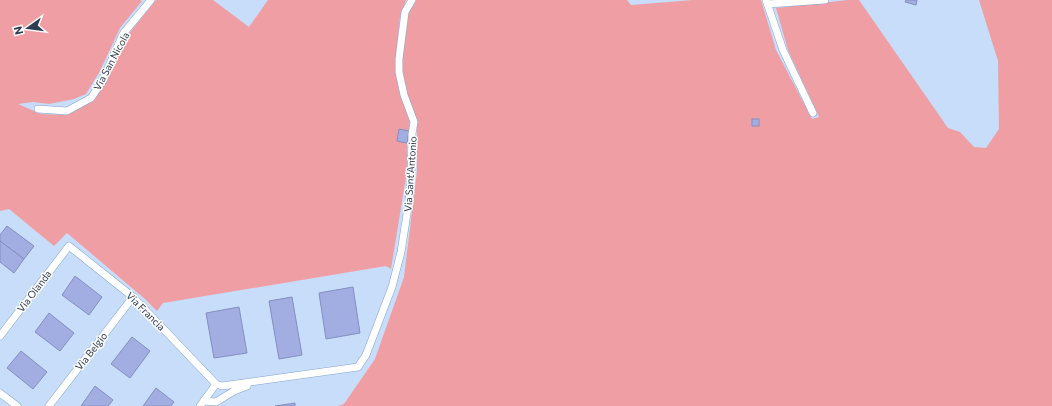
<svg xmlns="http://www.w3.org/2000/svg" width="1052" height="406" font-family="Commissioner,sans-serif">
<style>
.green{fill:#ef9ea4}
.building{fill:#a2ade1;stroke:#848fc0}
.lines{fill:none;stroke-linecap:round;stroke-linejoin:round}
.street-casing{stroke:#82a5d1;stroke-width:8}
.street{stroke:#fff;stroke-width:7}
.labels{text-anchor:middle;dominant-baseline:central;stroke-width:3;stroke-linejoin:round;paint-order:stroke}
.street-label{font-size:10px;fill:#2f3d50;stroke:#fcfcfc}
</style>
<rect width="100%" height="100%" fill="#c7ddf9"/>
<!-- green -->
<g class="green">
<path d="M0 0H140L142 1 120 28 100 71 86 94 74 99 49 104 33 102 18 104 41 114 68 115 96 97 109 76 127 36 156 0H213L249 27 268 0H406L400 17 395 66 399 90 405 108 410 118 409 131 399 129 397 141 407 143V171L391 269 386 266 163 303 157 311 145 299 67 233 54 246 9 209 0 211Z"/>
<path d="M415 0H627L631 5 693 0H761L776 50 812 119 819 117 788 50 776 8 848 0H859L948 128 960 132 974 147 986 148 999 129 998 61 979 0H1052V406H338L344 404 375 359 404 277 417 171V120L405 89 402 74 401 60 408 10Z"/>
</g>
<!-- building -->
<g class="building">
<path d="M906 0H917L916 5 905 2Z"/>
<rect x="752" y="119" width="7" height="7"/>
<path d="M399 129 409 131 407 143 397 141Z"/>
<path d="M7 226 34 246 24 259 0 241V235Z"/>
<path d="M0 241 24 259 14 273 0 262Z"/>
<path d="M75 276 102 297 89 315 62 295Z"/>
<path d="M353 287 360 333 326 339 319 293Z"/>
<path d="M292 297 302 355 279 359 269 301Z"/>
<path d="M239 307 247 353 214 358 206 313Z"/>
<path d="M49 313 74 333 60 351 35 332Z"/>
<path d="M132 337 150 351 130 378 111 364Z"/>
<path d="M21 351 47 372 33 389 7 368Z"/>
<path d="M95 386 113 400 108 406H81Z"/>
<path d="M156 388 174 402 171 406H143Z"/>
<path d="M295 403V406H275Z"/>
</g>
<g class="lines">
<!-- street casing -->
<g class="street-casing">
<g id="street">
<path d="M766 0 783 50 813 113"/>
<path d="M768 4 825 0"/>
<path d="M38 109 67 111 91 98 103 80 123 34 151 0"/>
<path d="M0 336 69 246 133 297 216 384 222 386 358 367 366 355 392 287 401 252 409 201 411 180 412 134 414 122 404 95 399 72V59L405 12 412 0"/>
<path d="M0 393 17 406"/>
<path d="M204 401 216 402 234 391 247 386"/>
<path d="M49 406 133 297"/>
<path d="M200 406 216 384"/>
</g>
</g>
<!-- street -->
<use href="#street" class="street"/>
</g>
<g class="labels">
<!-- street labels -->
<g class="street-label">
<text transform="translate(111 61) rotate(-62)">Via San Nicola</text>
<text transform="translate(410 174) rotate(-86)">Via Sant'Antonio</text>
<text transform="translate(34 291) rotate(-53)">Via Olanda</text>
<text transform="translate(146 311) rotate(45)">Via Francia</text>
<text transform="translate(91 351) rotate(-52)">Via Belgio</text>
</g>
</g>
<!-- north arrow -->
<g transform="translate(28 28) rotate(256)" stroke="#fcfcfc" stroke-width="3" paint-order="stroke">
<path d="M0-3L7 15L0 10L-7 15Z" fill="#2f3d50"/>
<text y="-6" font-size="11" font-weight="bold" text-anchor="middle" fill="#2f3d50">N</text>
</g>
</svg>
